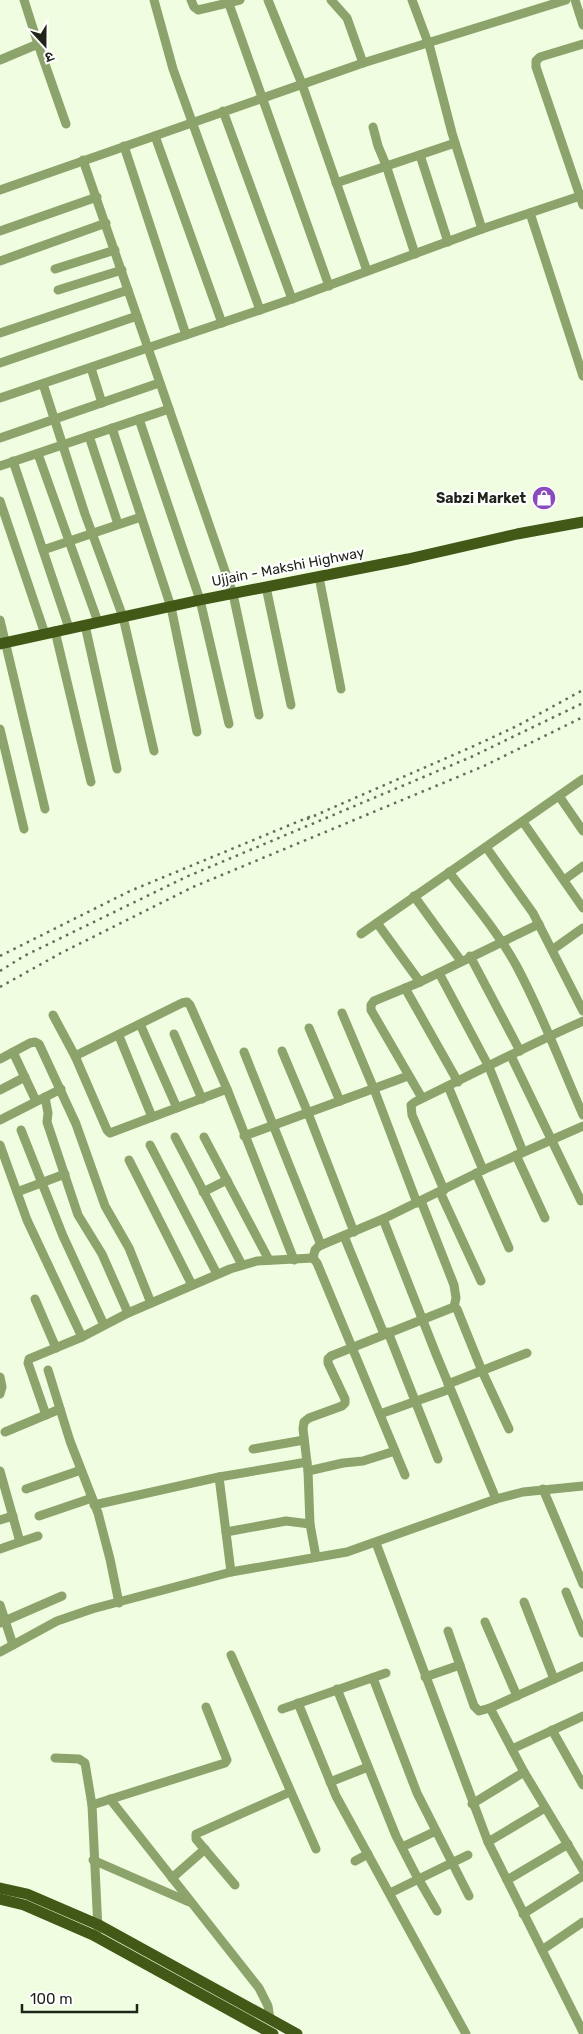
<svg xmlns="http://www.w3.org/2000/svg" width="583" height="2034" font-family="Rubik,'Noto Sans Devanagari',sans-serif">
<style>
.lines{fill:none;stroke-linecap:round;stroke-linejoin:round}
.minor{stroke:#8ca46b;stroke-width:9}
.major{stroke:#415816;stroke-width:11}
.rail{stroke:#646c5b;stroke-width:2.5;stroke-dasharray:2.5 5;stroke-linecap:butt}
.labels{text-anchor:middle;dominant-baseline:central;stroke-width:4.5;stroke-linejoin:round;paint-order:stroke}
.poi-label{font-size:14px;font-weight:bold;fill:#1f2419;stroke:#fff;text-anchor:end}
.street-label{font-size:14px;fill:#1f2419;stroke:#fff}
</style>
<rect width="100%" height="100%" fill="#f0fde0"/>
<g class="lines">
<!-- minor -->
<g class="minor">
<path d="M154 0 173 69 260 310"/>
<path d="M191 0 194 7 198 10 240 0"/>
<path d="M268 0 302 84 367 271"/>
<path d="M331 0 347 18 363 63"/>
<path d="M412 0 430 48 452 133 482 229"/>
<path d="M575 0 583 25"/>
<path d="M229 4 329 286"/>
<path d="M38 44 66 124"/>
<path d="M583 44 540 57 536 61V67L583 205"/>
<path d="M0 60 38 44 24 0"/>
<path d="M223 111 292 299"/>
<path d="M373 127 378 146 386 165 415 254"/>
<path d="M155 136 222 323"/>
<path d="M124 146 186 335"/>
<path d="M420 155 448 242"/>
<path d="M83 160 233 594 259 715"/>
<path d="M336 183 455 143"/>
<path d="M0 190 363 63 566 0"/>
<path d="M530 213 583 376"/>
<path d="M0 231 97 197"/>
<path d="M0 261 106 223"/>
<path d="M55 269 115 250"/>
<path d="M58 290 122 270"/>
<path d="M0 333 128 290"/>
<path d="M0 363 137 316"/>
<path d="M91 368 102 403"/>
<path d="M43 384 85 514 123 617 154 751"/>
<path d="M0 398 292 299 482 229 583 195"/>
<path d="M139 419 200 600 229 724"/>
<path d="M112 428 171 607 197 732"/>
<path d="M89 436 118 524"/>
<path d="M0 438 159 383"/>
<path d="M38 454 98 622"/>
<path d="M13 461 69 628"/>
<path d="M0 466 169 409"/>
<path d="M0 501 45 634"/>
<path d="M43 550 141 517"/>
<path d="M319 577 341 689"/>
<path d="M266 587 291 705"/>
<path d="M0 620 45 809"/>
<path d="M85 625 117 769"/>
<path d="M55 631 91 782"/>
<path d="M0 729 24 829"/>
<path d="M559 796 583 831"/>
<path d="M523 822 583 908"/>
<path d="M486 847 533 913 583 1011"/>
<path d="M449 872C472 902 498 932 516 965 542 1013 561 1065 583 1115"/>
<path d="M564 880 583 866"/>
<path d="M414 896 461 961"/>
<path d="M377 923 420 982"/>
<path d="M361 934 583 779"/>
<path d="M552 950 583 928"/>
<path d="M470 956 520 1051"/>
<path d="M439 973 489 1067 523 1152"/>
<path d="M405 988 458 1082"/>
<path d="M342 1013 374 1089 417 1203"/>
<path d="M53 1015 75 1056 107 1130 110 1133 227 1089"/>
<path d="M140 1024 177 1108"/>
<path d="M309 1028 340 1101"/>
<path d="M174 1034 202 1099"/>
<path d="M119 1036 152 1117"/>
<path d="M282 1051 308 1113 354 1232"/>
<path d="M13 1052 36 1101"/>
<path d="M244 1052 321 1245"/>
<path d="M75 1056 182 1003 187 1002 190 1005 227 1089 294 1260"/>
<path d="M511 1056 581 1201"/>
<path d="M0 1059 30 1043 35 1042 39 1044 76 1124 105 1206 129 1248 151 1303"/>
<path d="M448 1086 483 1170"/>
<path d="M0 1090 25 1077"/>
<path d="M45 1097 48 1113 47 1122 78 1215 102 1254 128 1313"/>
<path d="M422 1098 371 1010V1005L374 1001 420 982 539 924"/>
<path d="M0 1120 61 1089"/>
<path d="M21 1130 63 1236 104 1325"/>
<path d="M244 1136 408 1076"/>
<path d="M175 1137 242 1265"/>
<path d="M204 1137 269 1260"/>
<path d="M0 1145 27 1220 82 1337"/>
<path d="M150 1145 217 1274"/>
<path d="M516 1155 545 1218"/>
<path d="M129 1160 192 1285"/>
<path d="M476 1173 509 1248"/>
<path d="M444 1190 412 1115 411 1105 415 1102C471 1075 526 1046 583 1021"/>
<path d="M17 1192 65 1174"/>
<path d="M203 1192 227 1180"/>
<path d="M440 1192 481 1281"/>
<path d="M421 1201 454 1285 456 1298 454 1307"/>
<path d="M383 1219 436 1354 496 1499"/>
<path d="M344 1236 384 1334"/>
<path d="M313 1258 315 1250 319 1246 383 1219 483 1170 583 1126"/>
<path d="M35 1299 56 1348"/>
<path d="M388 1332 438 1459"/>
<path d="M48 1370 70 1441 98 1513 110 1559 119 1603"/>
<path d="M0 1377 2 1387 0 1394"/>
<path d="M448 1384 527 1353"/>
<path d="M380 1414 450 1389"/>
<path d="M46 1415 28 1363 29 1359 82 1337 128 1313 230 1269 257 1261 313 1258 317 1263 405 1475"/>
<path d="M5 1432 60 1409"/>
<path d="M253 1449 304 1440"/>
<path d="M0 1471 20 1542 0 1549"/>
<path d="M308 1471 343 1463 363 1461 395 1451"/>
<path d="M219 1477 231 1572"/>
<path d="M26 1489 81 1470"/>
<path d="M543 1489 583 1584"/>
<path d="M94 1505 219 1477 307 1462"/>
<path d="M39 1516 92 1498"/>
<path d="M0 1520 13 1516"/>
<path d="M226 1532 286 1521 310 1524"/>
<path d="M20 1542 38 1536"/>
<path d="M376 1543 488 1842 583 2032"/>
<path d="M316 1557 310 1524 308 1471 303 1429 304 1422 309 1418 342 1406 345 1403V1399L328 1363V1359L331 1356 454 1307 457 1309 482 1371 509 1429"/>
<path d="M566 1592 583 1633"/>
<path d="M524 1602 554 1679"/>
<path d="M0 1605 13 1645"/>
<path d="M485 1622 517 1696"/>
<path d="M0 1623 62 1596"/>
<path d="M448 1631 474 1706 479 1711 490 1708 583 1666"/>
<path d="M0 1652 57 1621 92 1609 231 1572 347 1552 496 1499 523 1492 583 1486"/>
<path d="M231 1655 316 1849"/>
<path d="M425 1677 460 1665"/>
<path d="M373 1678 417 1793 469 1896"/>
<path d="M337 1689 396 1836 415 1873 437 1911"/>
<path d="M298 1703 336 1796 466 2034"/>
<path d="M490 1708 524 1772 583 1870"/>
<path d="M282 1709 386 1673"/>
<path d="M552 1730 583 1785"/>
<path d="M512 1749 583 1716"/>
<path d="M55 1758 79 1759 85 1763 92 1805"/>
<path d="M330 1782 368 1767"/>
<path d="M110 1799 259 1988 268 2006 270 2019"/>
<path d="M472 1804 524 1772"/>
<path d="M488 1842 545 1808"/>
<path d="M402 1847 436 1831"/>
<path d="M93 1860 189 1902"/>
<path d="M355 1861 368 1854"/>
<path d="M172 1878 205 1849"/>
<path d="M507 1880 568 1844"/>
<path d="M235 1885 196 1839V1834L290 1792"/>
<path d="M390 1893 468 1855"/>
<path d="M523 1914 583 1876"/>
<path d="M98 1930 92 1805 225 1763 227 1760 206 1707"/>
<path d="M542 1950 583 1922"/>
</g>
<!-- major -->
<g class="major">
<path d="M0 644 200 600 408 559 517 534 583 522"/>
<path d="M0 1888 27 1894 99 1925 297 2034"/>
<path d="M0 1899 24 1905 93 1935 273 2034"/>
</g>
<!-- rail -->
<g class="rail">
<path d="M307 819 476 745 517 726 583 690"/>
<path d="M0 956 130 891 314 815"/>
<path d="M0 971 24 956 186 877 471 757 583 703"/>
<path d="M0 987 61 953 193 887 484 766 583 717"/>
</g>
</g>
<!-- icons -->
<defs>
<g id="shop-disc" transform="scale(1.25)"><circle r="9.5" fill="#8a4abf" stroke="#fff"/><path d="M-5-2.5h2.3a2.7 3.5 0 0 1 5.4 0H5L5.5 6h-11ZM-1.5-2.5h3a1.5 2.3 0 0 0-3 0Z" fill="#fff"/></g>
</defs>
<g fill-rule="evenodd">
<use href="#shop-disc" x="544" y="498"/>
</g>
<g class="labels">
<!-- poi labels -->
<g class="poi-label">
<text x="526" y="498">Sabzi Market</text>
</g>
<!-- street labels -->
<g class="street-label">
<text transform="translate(288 567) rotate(-11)">Ujjain - Makshi Highway</text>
</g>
</g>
<!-- north arrow -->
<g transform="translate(45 45) rotate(159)" stroke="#ffffff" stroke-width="4" paint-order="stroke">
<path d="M0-4L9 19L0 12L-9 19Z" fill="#1f2419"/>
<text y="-8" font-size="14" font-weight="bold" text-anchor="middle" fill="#1f2419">उ</text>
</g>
<!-- scale -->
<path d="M22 2004v8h115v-8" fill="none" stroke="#1f2419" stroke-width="2.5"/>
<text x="30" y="2004" font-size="15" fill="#1f2419" stroke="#ffffff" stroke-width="4" paint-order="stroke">100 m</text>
</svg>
